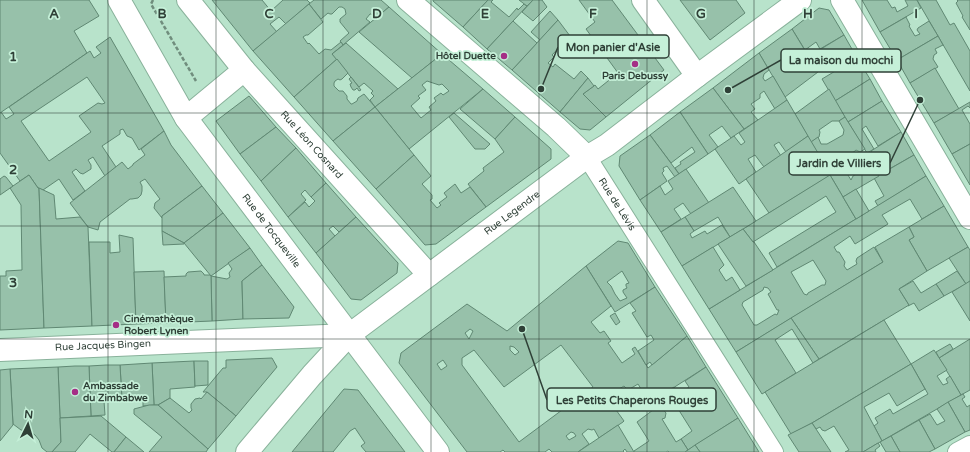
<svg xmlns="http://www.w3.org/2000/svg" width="970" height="452" font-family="'Varela Round',sans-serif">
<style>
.building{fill:#97c1aa;stroke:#608873;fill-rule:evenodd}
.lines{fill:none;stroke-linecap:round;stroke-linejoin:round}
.pedestrian-casing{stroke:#89b29b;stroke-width:20}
.minor-casing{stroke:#89b29b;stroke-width:24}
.path{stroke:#708d7d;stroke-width:2.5;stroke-dasharray:4 2;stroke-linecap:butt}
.pedestrian{stroke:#fff;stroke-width:18}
.minor{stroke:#fff;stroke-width:22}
.grid{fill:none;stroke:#2f4037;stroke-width:1;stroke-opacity:0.55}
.poi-dot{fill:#a52e86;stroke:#c5f0d8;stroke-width:1.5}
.labels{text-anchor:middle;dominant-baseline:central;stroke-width:3.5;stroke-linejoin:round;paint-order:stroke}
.poi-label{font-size:10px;font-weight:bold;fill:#2f4037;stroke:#c5f0d8;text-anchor:start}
.street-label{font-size:10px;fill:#2f4037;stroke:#c5f0d8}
.grid-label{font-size:13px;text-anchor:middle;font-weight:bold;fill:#2f4037;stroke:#c5f0d8;stroke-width:3.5;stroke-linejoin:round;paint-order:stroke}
.leader{fill:none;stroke:#2f4037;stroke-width:1.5}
.callout-dot{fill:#2f4037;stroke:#c5f0d8;stroke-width:1.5}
.callout{fill:#c5f0d8;stroke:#2f4037;stroke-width:1.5}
.callout-label{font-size:11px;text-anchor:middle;font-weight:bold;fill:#2f4037}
</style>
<rect width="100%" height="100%" fill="#b8e3cb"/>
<!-- building -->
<g class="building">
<path d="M0 0H89L99 16 74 31 87 53 0 113Z"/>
<path d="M212 0H262L271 11 283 0H307L310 3 286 24 279 17 270 24 277 32 253 51Z"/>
<path d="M314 0H381L389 7 376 18 371 14H370L366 19 370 22 343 45 340 41 349 33 340 22V19L346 14 345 9 342 7H339L332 14H330L328 13 321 19 309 4Z"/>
<path d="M433 0H488L463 27 433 1Z"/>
<path d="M488 0H493L491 2 509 17 517 8 518 10 524 4 527 6 487 49 463 27Z"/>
<path d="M519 0H533L527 6Z"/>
<path d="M533 0H542L547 7 533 21 522 12Z"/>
<path d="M579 0H612L664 70 606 117 583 94 595 85 598 89 618 73 586 29 595 22Z"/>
<path d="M680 0H736L745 13 710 40Z"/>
<path d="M862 0H887L892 8 895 7 897 12 908 6 905 0H917L921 8 880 32Z"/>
<path d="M917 0H936L950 25 954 23 970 51V91Z"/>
<path d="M957 0H970V30L962 17 963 16 956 3 958 1Z"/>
<path d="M309 4 323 22 308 35H306L303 37 308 44 309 43 310 44 319 54 325 49 331 50 341 42 343 45 332 54 337 59 294 97 253 51Z"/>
<path d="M389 7 442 54 412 78 359 32Z"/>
<path d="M819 8 829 10 844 35 820 49 816 42 805 50 792 29Z"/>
<path d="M550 11 558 20 540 40 531 32Z"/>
<path d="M906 17 910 25 909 26 915 36 920 34 917 30 918 28 929 21 938 36 897 60 880 32Z"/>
<path d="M558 20 570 36 552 55 554 57 548 63 553 67 555 64 574 79 581 71 588 78 560 112 512 70Z"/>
<path d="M513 21 537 43 512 70 487 49Z"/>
<path d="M792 29 818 72 785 97 759 53Z"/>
<path d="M844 35 857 58 834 72 829 64 827 65 826 63 824 64 821 60 825 57 824 55 820 58 816 52Z"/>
<path d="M938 36 943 45 935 49 937 53 934 55 933 59 938 67 910 83 897 60Z"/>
<path d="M110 37 164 131 139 150 132 138 127 136 123 129 120 130V134L102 146 116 167 105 176 93 157 88 160 91 165V169L83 174 80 173 76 169 72 172 85 191 73 200 59 179 43 190 38 188 29 175 20 181 0 153V113L1 112 6 119 14 114 9 107 90 51 94 58 101 53 96 47ZM87 77 105 103 102 104 98 103 79 116 91 132 49 161 21 121Z"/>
<path d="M346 43 398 89 375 107 370 100 374 96 371 93 373 91 364 83 359 87 332 54Z"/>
<path d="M759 53 769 70 764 74 763 78 765 81 773 76 787 100 775 109 764 91 760 94V98L751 104 755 109 751 112 758 120 744 129 713 88Z"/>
<path d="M442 54 483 89 409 149 375 107ZM427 81 439 85 442 84 449 91 443 95 441 93 434 98 436 101 429 107 431 110 421 118 411 106 420 98 418 96 426 90 422 85Z"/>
<path d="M857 58 870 79 835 101 822 79Z"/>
<path d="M337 59 348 73 342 79 340 80 338 79 335 81 334 83V86L339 91H343L347 96V99L351 104H352L357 101 358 98 364 94 375 107 333 141 294 97Z"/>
<path d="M935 68 959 109 934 123 910 83Z"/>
<path d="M351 77 361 90 359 91 357 88 355 90H353L351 87 350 84 352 83 349 79Z"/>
<path d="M588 78 594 86 583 94 606 117 590 130 580 129 560 112Z"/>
<path d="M870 79 882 101 848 122 835 101Z"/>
<path d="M713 88 744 129 731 138 722 126 709 135 718 147 708 154 680 112Z"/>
<path d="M483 89 515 117 495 139 460 109Z"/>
<path d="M829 89 845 117 839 121H832L819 130 820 132 819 137 811 142 795 114Z"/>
<path d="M249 96 276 127 240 154 216 121Z"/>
<path d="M787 100 808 136 786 152 779 142 774 145 781 156 764 167 755 155 748 159 756 172 739 184 715 149 734 136 741 145 745 142 739 133Z"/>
<path d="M882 101 901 132 878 146 866 126 862 129 874 149 867 153 848 122Z"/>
<path d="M970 102V108L968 106 962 110 970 124V144L952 154 934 123Z"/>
<path d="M375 107 414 155 376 189 333 141Z"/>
<path d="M680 112 708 154 679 174 675 168 681 164 680 162 695 152 692 147 671 163 650 135Z"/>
<path d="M454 113 490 144 485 149H475L449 117Z"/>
<path d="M515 117 551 149V159L486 207 468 184 484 171 483 168 504 152 495 139Z"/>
<path d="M845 117 865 149 860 152 856 150 850 155V157L849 160 846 161 841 159 834 164 833 168 828 171 811 142 818 137 821 144H827L843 135 844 130 839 121Z"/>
<path d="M276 127 296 148 261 181 240 154Z"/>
<path d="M164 131 171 145 202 186 162 216V218L154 208 155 203 160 199 145 179 140 182 142 186V191L141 195 138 198 132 199H130L100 222 98 230 88 227 70 203 122 162 128 169 133 165V164L145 155 141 149Z"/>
<path d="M901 132 914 155 884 172 871 151Z"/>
<path d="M650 135 679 174 675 177 667 166 663 168 664 171 662 173 667 181 640 200 619 166 620 156Z"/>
<path d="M808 136 831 175 769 213 746 179Z"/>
<path d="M970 144V185L952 154Z"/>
<path d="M296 148 326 183 311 197 305 190 301 194 306 200 288 217 261 181Z"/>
<path d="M414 155 431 176 422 184 432 195V199L430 200 437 208 441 205 439 203 447 197 444 193 455 184 461 193 470 187 486 207 436 244 425 245 376 189Z"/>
<path d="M914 155 926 176 878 206 875 201 884 196 874 178Z"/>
<path d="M872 165 879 176 843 197 830 175 843 167 851 180 853 176Z"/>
<path d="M686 169 709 203 691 214 683 203 674 209 681 219 661 232 640 200 660 186 665 195 673 189 668 181Z"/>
<path d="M29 175 38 188H39L44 328 0 330V276H6V271L22 270 21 205 10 188Z"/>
<path d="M830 175 856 219 777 267 769 253 836 212 826 196 753 242 743 229Z"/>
<path d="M4 176 6 177 13 186 0 195V179Z"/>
<path d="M926 176 944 206 922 219 910 199 882 215 888 224 855 244 850 236 834 247 837 252H839L845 262 844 266 847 270 857 264 856 261 857 258 874 247 883 262 736 352 709 309ZM813 260 826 281 825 285H822L808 293 807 295 804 294 791 272ZM764 287 768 288 771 292 768 294 777 310H779L777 315 775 314 757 325H754L742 305 743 302 763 290Z"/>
<path d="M326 183 356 217 339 232 333 226 329 229 335 236 316 253 288 217 305 202 309 207 315 201 311 197Z"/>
<path d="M202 186 223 213 184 243 162 231V216Z"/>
<path d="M733 187 756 221 730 237 718 217 694 231 685 217Z"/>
<path d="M39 188 54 195 56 219 80 217 88 227 92 326 44 328Z"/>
<path d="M856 189 869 211 856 219 843 197Z"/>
<path d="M944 206 968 247 927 271 909 240 914 237 909 227Z"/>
<path d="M223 213 250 248 211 276 184 243Z"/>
<path d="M356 217 398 263 397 273 361 300 351 299 316 253Z"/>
<path d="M685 217 694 231 690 234 692 238 705 231 707 234 722 225 730 237 682 266 661 232Z"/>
<path d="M909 227 914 237 909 240 927 271 899 289 909 305 819 359 791 318 883 262 875 247Z"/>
<path d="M743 229 753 242H754L773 270 746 286 718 244Z"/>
<path d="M162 231 184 243V244L163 245Z"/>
<path d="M119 235 133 238 136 324 92 326 89 242H110V253L120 252Z"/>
<path d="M618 241 628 243 655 287 615 312 586 266ZM622 271 629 283 626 284V286L627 288 623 290V292L627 298 620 301 615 294 611 286 607 282Z"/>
<path d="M713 247 724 265 719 270 726 281 732 277 740 290 709 309 682 266Z"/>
<path d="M968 247 970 250V281L966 284 949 258Z"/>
<path d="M250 248 262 265 242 281 243 319 212 321 211 276 227 279 230 277 229 273 232 269 228 263Z"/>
<path d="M262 265 294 307 289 318 243 319 242 281Z"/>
<path d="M586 266 611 306 591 322 600 333 604 331 611 341 608 343 622 363 635 354 632 349 635 347 648 368 687 336 706 367 662 395 659 398 657 407 654 410 638 384 628 390 624 386 619 389 623 394 611 403 624 421 623 422 599 438 594 429 592 430 588 429 582 434 589 444 578 452H552L549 449 545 452H505L503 450 500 452H467L399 363 401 353 467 304 507 331ZM470 329 473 331 469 339 465 333ZM561 345 593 387 519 442 462 365V358L474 350 504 387ZM510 346 514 347 519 352 515 355 510 350ZM443 360 447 366 441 370 437 364ZM571 432 574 433 576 436 569 440 566 436Z"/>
<path d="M164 271 166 323 136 324 134 272Z"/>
<path d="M201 271 204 274V275H210L211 276 212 321 166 323 164 277 186 276V274L188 272Z"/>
<path d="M957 271 966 284 944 296 936 284Z"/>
<path d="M913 281 921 293 936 284 944 296 919 311 914 303 908 306 909 305 899 289Z"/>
<path d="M970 281V321L952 292Z"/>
<path d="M655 287 687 336 652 365 650 362 646 365 638 351 654 340 651 335 647 337 632 313 636 311 630 303Z"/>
<path d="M615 313 620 322 616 325 610 316Z"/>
<path d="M791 318 819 359 813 363 792 329 775 340 796 373 762 394 736 352Z"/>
<path d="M884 320 911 364 812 423 791 434 765 392Z"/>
<path d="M970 339V390L961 395 939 358Z"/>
<path d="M950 344 953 349 939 358 936 352Z"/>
<path d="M934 350 947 370 937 376 943 385 948 383 946 379 950 376 961 395 882 441 874 426 878 423 875 418 890 409 893 414 928 394 911 364Z"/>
<path d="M272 358 277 367 236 416 207 392H203L223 368H226V360Z"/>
<path d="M194 361 195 387 170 389V398L158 405H154L152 363Z"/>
<path d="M194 361H208V385L195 386Z"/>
<path d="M152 363 154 405 143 406V398L122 399 120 365Z"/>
<path d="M911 364 925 389 897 406 889 393 864 407 882 441 880 442 863 452H845L849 450 834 426 825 431 822 430 820 427 816 429 812 423Z"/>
<path d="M106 365H120L122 400 104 401 105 415 91 416 89 366Z"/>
<path d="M75 366H89L91 416 60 418 58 367Z"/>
<path d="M58 367 61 442 52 452H47L42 448 39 440 35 435 29 431 21 430 13 424 10 369Z"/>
<path d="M706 367 738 418 688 450 681 439 692 431 675 404 664 410 658 403 660 397 674 387 679 394 689 387 685 381Z"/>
<path d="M10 369 13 425 0 441V370Z"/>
<path d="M344 389 358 390 405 452H366L361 446 365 443 355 428 350 431 333 452H292Z"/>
<path d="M207 392 236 416 208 449 158 405 170 398 189 413 192 410 191 408V404L195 399 200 398 201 399Z"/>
<path d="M963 394 965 397 962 399 967 407 970 405V430L965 432 948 402Z"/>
<path d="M948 402 965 432 935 449 919 420 930 414 937 425 945 421 937 409Z"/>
<path d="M658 403 666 413 665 418 662 419 676 442 681 439 688 450 685 452H669L668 451 666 452H634V451L649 441 637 422 657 407Z"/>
<path d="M149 405H158L208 449 206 452H149L162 437 134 414V409Z"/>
<path d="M101 416 126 437 114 452H112L90 434 75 452H52L61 442 60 418Z"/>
<path d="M738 418 759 452H700L695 445Z"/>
<path d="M919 420 935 449 929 452H900L891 436Z"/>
<path d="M812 423 816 429 831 452H799L788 435Z"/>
<path d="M618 425 634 452H627L625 449 623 451 624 452H578Z"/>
<path d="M891 436 900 452H886L880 442Z"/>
<path d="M126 437 144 452H114Z"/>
<path d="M878 443 880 446 875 450 876 452H863Z"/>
<path d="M695 445 700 452H685L688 450Z"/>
</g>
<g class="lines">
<!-- pedestrian casing -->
<g class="pedestrian-casing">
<g id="pedestrian">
<path id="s1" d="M587 157 774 452"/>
<path d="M957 452 970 445"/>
</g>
</g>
<!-- minor casing -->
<g class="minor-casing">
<g id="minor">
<path id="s2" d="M119 0 186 118 438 452"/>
<path d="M188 0 244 70"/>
<path d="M408 0 556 127 587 157"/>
<path d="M643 0 697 76"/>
<path d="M842 0 970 218"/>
<path id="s3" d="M186 118 244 70 429 275"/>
<path id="s4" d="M0 350 349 335"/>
<path id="s5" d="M247 452 312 375 349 335 587 157 607 145 697 76 800 0"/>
</g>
</g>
<!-- path -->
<path class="path" d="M153 0 151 4 196 81"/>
<!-- pedestrian -->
<use href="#pedestrian" class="pedestrian"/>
<!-- minor -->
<use href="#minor" class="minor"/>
</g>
<!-- grid -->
<path class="grid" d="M108 0V452M216 0V452M323 0V452M431 0V452M539 0V452M647 0V452M754 0V452M862 0V452M0 113H970M0 226H970M0 339H970"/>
<!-- markers -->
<g class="poi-dot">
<circle cx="504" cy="56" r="4"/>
<circle cx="635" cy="64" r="4"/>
<circle cx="116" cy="325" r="4"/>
<circle cx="75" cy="392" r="4"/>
</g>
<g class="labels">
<!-- poi labels -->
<g class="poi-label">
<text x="496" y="56" text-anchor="end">Hôtel Duette</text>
<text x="635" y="76" text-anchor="middle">Paris Debussy</text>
<text x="124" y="319">Cinémathèque<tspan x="124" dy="12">Robert Lynen</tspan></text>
<text x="83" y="386">Ambassade<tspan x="83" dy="12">du Zimbabwe</tspan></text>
</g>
<!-- street labels -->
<g class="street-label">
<text stroke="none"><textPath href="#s3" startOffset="176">Rue Léon Cosnard</textPath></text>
<text stroke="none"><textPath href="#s1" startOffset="56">Rue de Lévis</textPath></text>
<text stroke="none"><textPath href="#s5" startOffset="359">Rue Legendre</textPath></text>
<text stroke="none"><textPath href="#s2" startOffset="277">Rue de Tocqueville</textPath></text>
<text stroke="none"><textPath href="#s4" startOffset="103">Rue Jacques Bingen</textPath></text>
</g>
</g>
<g class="grid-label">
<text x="54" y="18">A</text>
<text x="162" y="18">B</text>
<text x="269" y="18">C</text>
<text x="377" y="18">D</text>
<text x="485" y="18">E</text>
<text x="593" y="18">F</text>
<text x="701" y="18">G</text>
<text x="808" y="18">H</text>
<text x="916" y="18">I</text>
<text x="13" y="61">1</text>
<text x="13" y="174">2</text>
<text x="13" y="287">3</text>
</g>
<!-- callouts -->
<path class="leader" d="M541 89L558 47M728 90L781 60M920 100L890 163M522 329L547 400"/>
<g class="callout-dot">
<circle cx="541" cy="89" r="4"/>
<circle cx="728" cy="90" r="4"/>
<circle cx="920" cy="100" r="4"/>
<circle cx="522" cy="329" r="4"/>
</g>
<g class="callout">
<rect x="558" y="35" width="111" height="23" rx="4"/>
<rect x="781" y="49" width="120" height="23" rx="4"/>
<rect x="789" y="152" width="101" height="23" rx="4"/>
<rect x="547" y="388" width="169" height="23" rx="4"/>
</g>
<g class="callout-label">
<text x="613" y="51">Mon panier d'Asie</text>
<text x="841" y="64">La maison du mochi</text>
<text x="839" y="167">Jardin de Villiers</text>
<text x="632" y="404">Les Petits Chaperons Rouges</text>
</g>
<!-- north arrow -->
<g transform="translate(28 424) rotate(5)" stroke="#c5f0d8" stroke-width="3" paint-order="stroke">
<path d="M0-3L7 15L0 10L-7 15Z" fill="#2f4037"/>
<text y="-6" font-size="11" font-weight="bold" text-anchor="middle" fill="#2f4037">N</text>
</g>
</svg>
